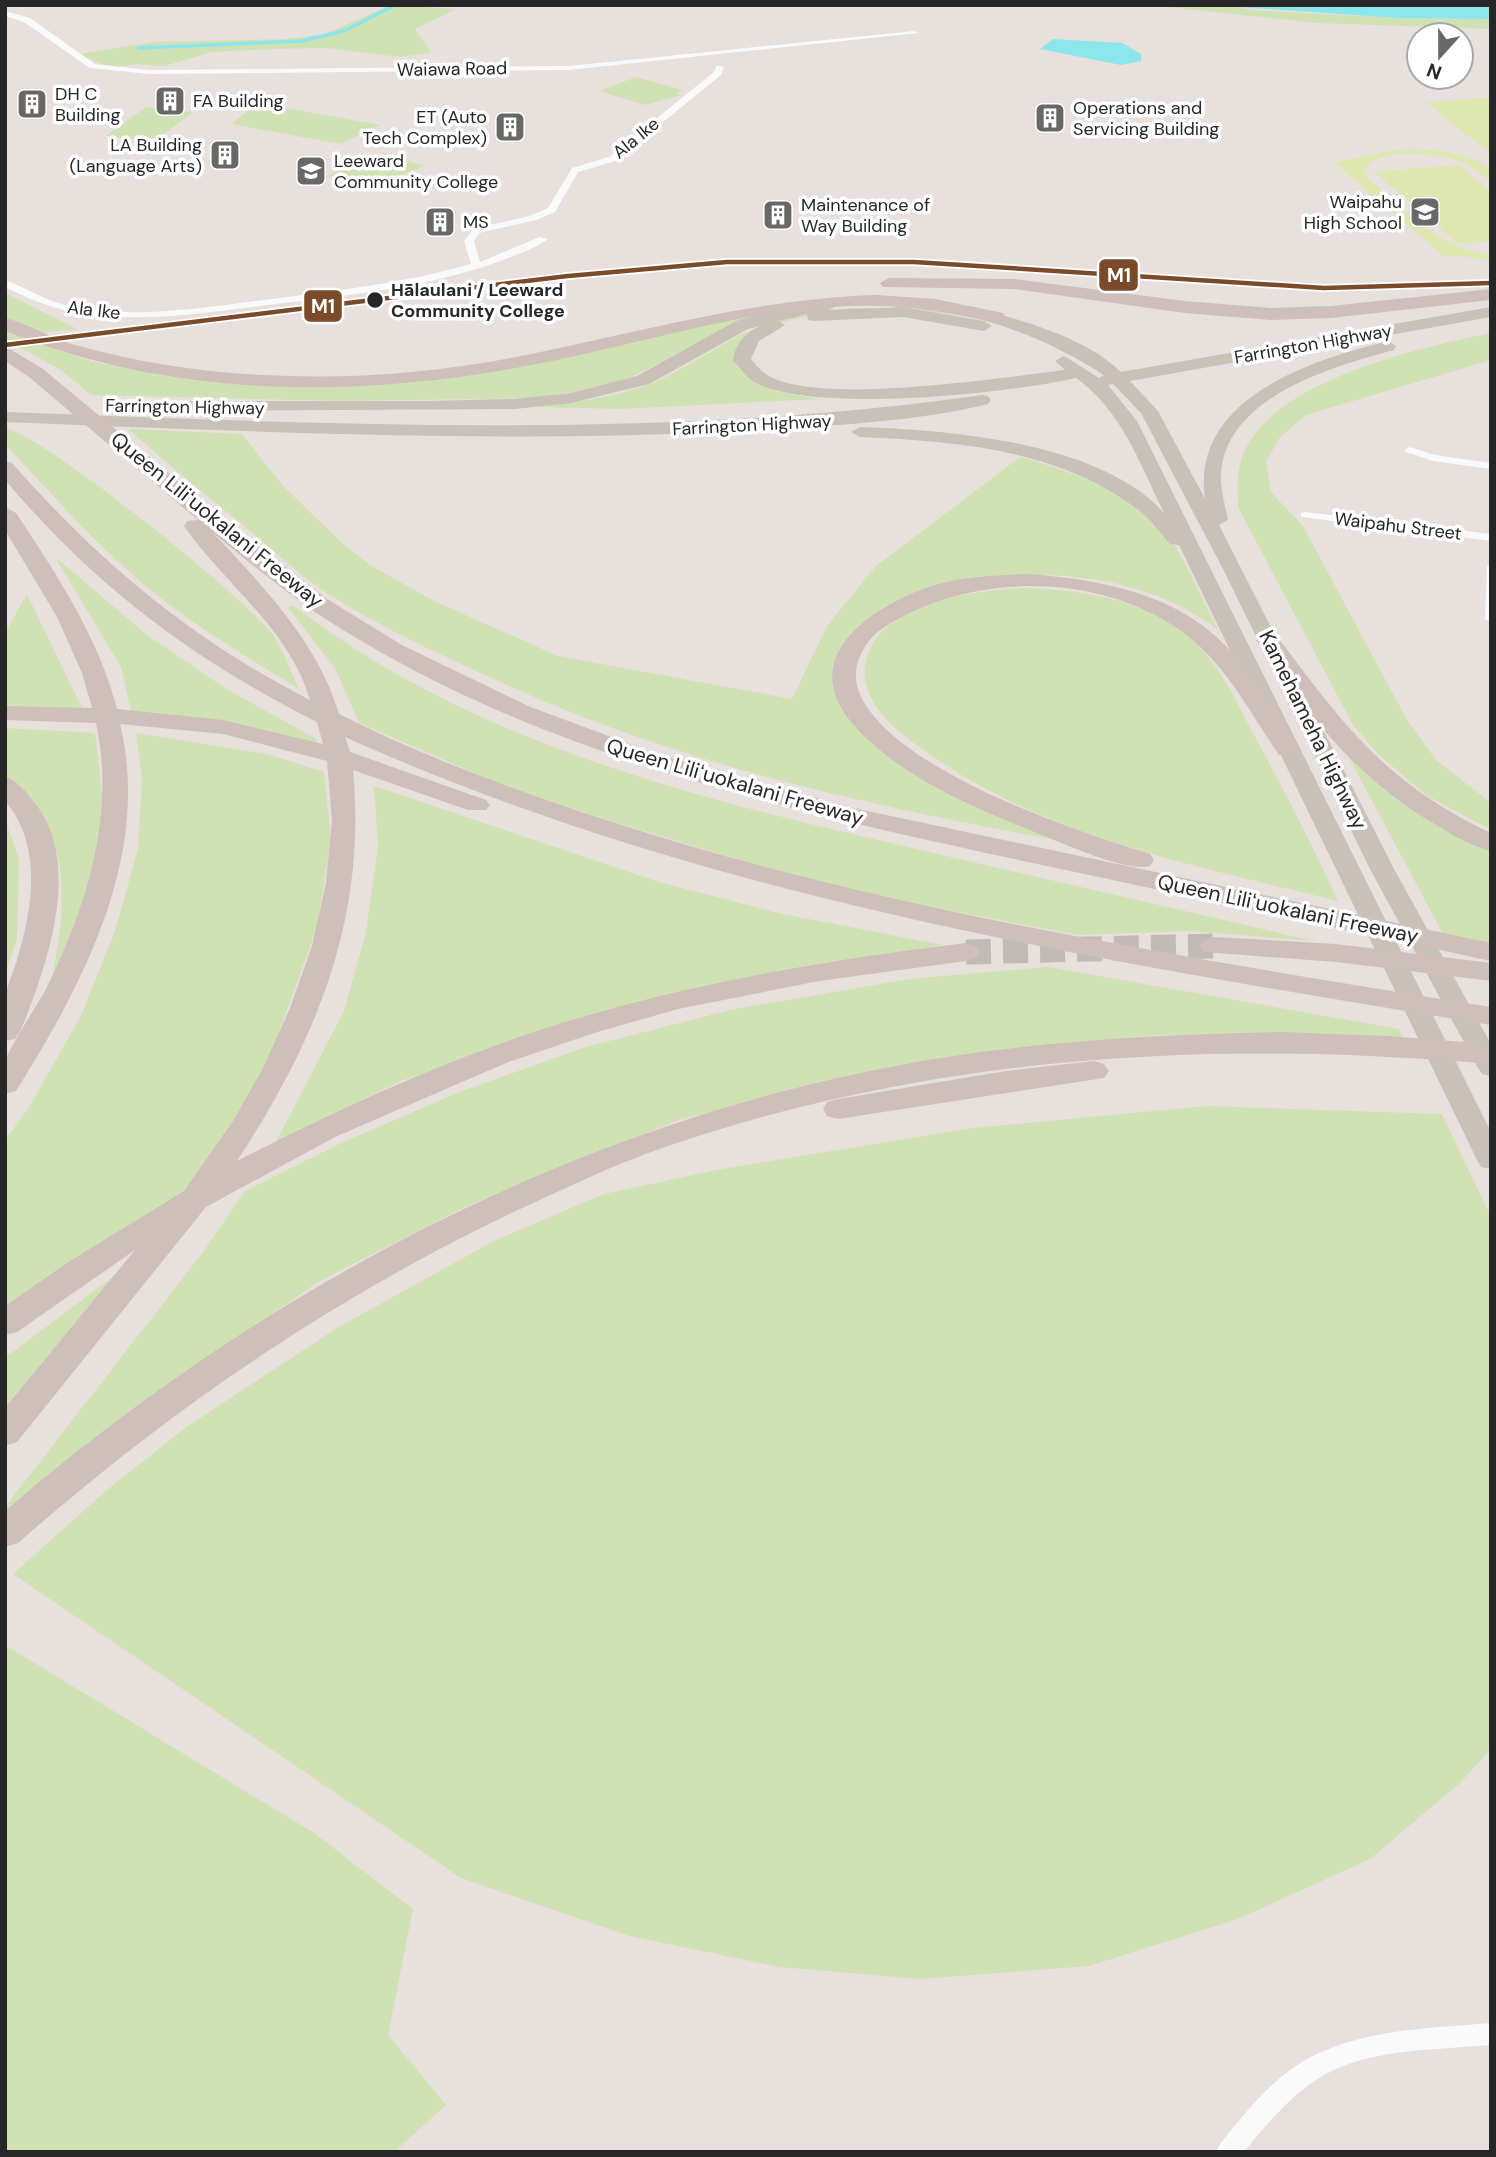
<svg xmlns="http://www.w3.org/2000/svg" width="1496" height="2157" font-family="'DM Sans',sans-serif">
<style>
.green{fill:#d0e2b3}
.pitch{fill:#dee7b0}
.water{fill:#8ce6eb}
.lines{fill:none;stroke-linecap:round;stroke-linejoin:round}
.stream{stroke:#8ce6eb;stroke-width:3.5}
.highway-tunnel{stroke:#c1bbb8;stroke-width:25;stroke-dasharray:25 12;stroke-linecap:butt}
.street{fill:#fbfafa;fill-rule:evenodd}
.primary{fill:#c9c1b7;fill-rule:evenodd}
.highway{fill:#cebfba;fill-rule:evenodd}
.metro-1-casing{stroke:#fff;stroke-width:8}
.metro-1{stroke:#7a4b2a;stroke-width:4.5}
.stop-dot{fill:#272727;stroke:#fff;stroke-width:2.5}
.labels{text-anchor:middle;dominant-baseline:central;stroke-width:7;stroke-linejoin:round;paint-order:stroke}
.far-street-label{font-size:18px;fill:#272727;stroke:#fff}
.far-poi-label{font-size:18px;fill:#272727;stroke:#fff;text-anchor:start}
.far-stop-label{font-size:18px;font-weight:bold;fill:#272727;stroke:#fff;text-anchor:start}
.street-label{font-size:21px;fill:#272727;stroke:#fff}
.line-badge{stroke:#fff;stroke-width:2.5}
.badge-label{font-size:19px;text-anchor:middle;font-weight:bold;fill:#fff}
</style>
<rect width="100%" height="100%" fill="#e7e0dc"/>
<!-- green -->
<g class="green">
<path d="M391 5 456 9 415 29 431 53 400 57 326 48 273 49 212 52 164 66 136 64 110 68 80 54 154 42 288 39 325 34Z"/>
<path d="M1150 5 1235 6 1249 10 1398 18 1491 19V29L1317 23Z"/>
<path d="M636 77 683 90 676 93 681 95 646 105 599 91Z"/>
<path d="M263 104 380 125 341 144 231 124 256 105Z"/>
<path d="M146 107 193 112 155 141 106 136Z"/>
<path d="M383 153 424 166 369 188 328 175Z"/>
<path d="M5 293 77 329 30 334 5 322Z"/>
<path d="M857 308 922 309 971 317C900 307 819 303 752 334L748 377 779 392 818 399 621 409 531 407C574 402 617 398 657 381 686 368 710 351 738 336 774 317 817 311 857 308Z"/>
<path d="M741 316 747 317 630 378 592 389 539 398 341 401 91 395 61 370 5 339V332L94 362 178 378 386 381Z"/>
<path d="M1491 333V360L1306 415 1280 437 1266 462 1271 492 1303 526 1407 720 1436 760 1491 803V830L1426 795 1378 754 1353 725 1238 507C1238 495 1237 481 1239 469 1254 383 1420 348 1491 333Z"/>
<path d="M5 428C44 435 248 600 274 636 284 652 291 672 299 689 248 657 195 627 148 588 96 545 51 493 5 444Z"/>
<path d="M128 429 242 434 284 487 342 543 370 565 434 601 558 656 792 699 827 626 876 566 1020 457C1072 472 1136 492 1170 539 1189 566 1202 601 1218 630 1169 591 1100 575 1038 575 1013 575 940 584 917 592 880 603 835 638 834 680 833 698 845 714 856 727L975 806 1052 839C862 805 674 762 498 681 439 654 379 627 324 591 298 574 274 551 250 531 209 498 168 464 128 429Z"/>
<path d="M55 557 147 635 225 688 316 739V747L132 715 121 667Z"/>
<path d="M1024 588C1078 590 1142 598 1186 634 1218 660 1235 699 1254 735 1284 790 1312 844 1338 901 1192 865 1041 837 918 746 884 722 847 687 874 642 900 600 980 590 1024 588Z"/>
<path d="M27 594 82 708 5 707V633Z"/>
<path d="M293 605C477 748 715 803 938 854 1063 883 1189 912 1315 941L1188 931 1078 935 899 901 756 865 617 823 502 785 359 723 335 668 288 608Z"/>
<path d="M5 728 95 733 104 812 89 892 50 991C61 933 76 854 33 804 25 795 14 787 5 778Z"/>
<path d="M136 733 267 754 324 772 331 839 317 928 262 1078 189 1191 5 1309V1140L28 1109 81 1016 115 931 138 849 142 779Z"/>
<path d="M1347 754 1491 848V945L1443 934Z"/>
<path d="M374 786 659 882 778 913 943 945 727 982 573 1023 401 1081 276 1142 344 1011 366 932 378 847Z"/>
<path d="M5 819 19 859 17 939 5 975Z"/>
<path d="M1048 967 1399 1029 1402 1037 1160 1035 1005 1049 866 1076 681 1119 467 1206 318 1282 89 1443 5 1518V1507L203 1252 245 1191 337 1145 459 1092 586 1047 730 1010 909 979Z"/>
<path d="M1207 1106 1442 1114 1491 1217V1749L1460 1783 1370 1859 1238 1919 1089 1966 920 1979 780 1967 629 1936 461 1878 13 1574 108 1489 185 1428 337 1328 494 1241 604 1194 721 1169 973 1128Z"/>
<path d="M130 1264 5 1420V1358Z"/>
<path d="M5 1645 314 1833 413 1909 388 2035 446 2105 394 2152H5Z"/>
</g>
<!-- pitch -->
<g class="pitch">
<path d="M1491 98V154L1426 102 1483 98Z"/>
<path d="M1412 149C1438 150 1469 153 1491 169V182C1482 175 1474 168 1464 163 1441 154 1381 145 1364 169L1366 177C1405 210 1439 248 1491 255V261L1460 256 1445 257 1333 162C1360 159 1384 149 1412 149Z"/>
<path d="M1458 165 1491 191V241L1459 244 1375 172Z"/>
</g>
<!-- water -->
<g class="water">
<path d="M1210 5H1491V19L1398 18Z"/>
<path d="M1053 39 1122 43 1141 54V61L1121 65 1040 49Z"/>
</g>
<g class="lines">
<!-- stream -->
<path class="stream" d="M139 48 302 41 344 31 395 5"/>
<!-- highway-tunnel -->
<path class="highway-tunnel" d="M966 952 1214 946"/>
<!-- street -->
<g class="street">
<path d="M5 11 30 18 95 64 149 70 569 66 914 31 918 33 569 70 149 74 90 68 24 22 5 16Z"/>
<path d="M717 65 724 67 721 75 615 161 578 172 555 212 536 220 479 233 474 241 480 262 540 237 548 239C535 249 515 255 500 261 429 287 352 295 276 304 218 311 160 321 101 316 66 313 36 303 5 287V280C27 288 46 301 69 306 135 320 206 307 272 299 339 290 406 283 471 264L464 241 473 229 530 216 548 208 572 168 609 157 714 72Z"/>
<path d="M1410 447 1435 455 1491 463V469L1433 461 1406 452 1405 450Z"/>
<path d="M1305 512 1491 534V541L1301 517V513Z"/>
<path d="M1487 566H1491V623L1485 619Z"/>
<path d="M1491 2023V2045C1438 2050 1374 2048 1326 2074 1293 2092 1268 2123 1244 2152H1216L1220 2144C1241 2118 1263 2090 1290 2070 1347 2029 1423 2029 1491 2023Z"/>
</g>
<!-- primary -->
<g class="primary">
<path d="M831 300 839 305 828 310 903 307 984 321 992 326 984 331 903 317 814 321 808 320 807 314 748 329 649 384 571 403 515 409 177 411 168 406 177 401H427L515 399 571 393 637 376 736 321 778 309Z"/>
<path d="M967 306C1015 318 1085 336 1121 372L1491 307V317L1130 381 1158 411 1205 499C1190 398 1312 360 1388 341L1396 346 1394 350C1331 367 1217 399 1221 483 1222 495 1226 508 1228 520L1219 525 1394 869 1491 1044V1076L1482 1074 1478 1068 1370 869 1223 569 1141 413 1113 384 1108 385 1137 421 1491 1132V1169L1481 1167 1477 1160 1179 545 1170 544C1161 534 1152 521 1141 512 1063 450 957 441 860 437L851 432 860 427C949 430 1101 442 1164 513 1140 464 1122 411 1076 378 1010 393 815 414 756 383 748 379 739 367 733 360 736 337 756 325 777 320L785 325 759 341 751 359C755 364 760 370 766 374 812 407 1005 377 1065 370L1055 361 1064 356 1099 378 1104 375C1056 345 1017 328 961 314L959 311Z"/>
<path d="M982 395 988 396 991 400 988 404C908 424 803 427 720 432 482 443 243 431 5 422V412C331 424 659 441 982 395Z"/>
</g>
<!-- highway -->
<g class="highway">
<path d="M889 278 1015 279 1185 301 1271 308 1331 306 1491 289V300L1331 318 1271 320 1185 313 1015 289 883 287 880 283Z"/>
<path d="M876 295 935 299 1003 313 1005 317 996 323C956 314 916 306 875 306 756 303 642 345 526 366 351 399 172 398 5 331V318C29 324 51 338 75 345 136 362 199 372 263 375 352 380 444 372 531 354 648 330 756 299 876 295Z"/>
<path d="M5 346 43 369 214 511 327 599 402 645 528 706 657 754 853 808 1491 943V961C1337 928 1182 895 1028 862 783 809 534 755 321 616 283 591 248 561 212 532 262 585 318 642 339 714 442 766 553 804 663 838 933 919 1213 962 1491 1007V1025C1102 961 707 900 345 737L350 752 486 800 490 805 486 810H468L353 770C367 918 317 1039 237 1161 346 1105 458 1054 575 1019 703 981 834 959 966 943L976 946 980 952 976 958 966 961 819 981 678 1009 594 1033 506 1063 335 1137 206 1207 17 1442 5 1446V1408L135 1250 17 1332 5 1335V1306L70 1261 184 1191 233 1121 263 1068 290 1008 312 946 326 883 332 820 327 761 223 734 120 724C152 855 83 984 16 1091L5 1094C5 1084 3 1071 5 1062 8 1049 39 1003 47 987 87 906 116 813 96 723L5 720V706L92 708 82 673 57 617 5 530V507L16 513C56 573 99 638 117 709L223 720 323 744 317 722C192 659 96 587 5 480V461L12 463C99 562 192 640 310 700 289 628 224 584 184 526L187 521 198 520 29 377 5 361Z"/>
<path d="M1030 574C1101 580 1175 593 1226 646 1255 677 1277 715 1301 750L1297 755H1279C1250 713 1225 662 1181 631 1098 572 971 572 886 626 866 638 850 665 858 689 884 767 1077 832 1150 854L1154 860 1150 866C1126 872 1073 847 1049 838 981 810 901 780 852 723 794 655 877 603 935 585 966 576 999 575 1030 574Z"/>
<path d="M1268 633 1276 635C1344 725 1385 783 1491 833V851C1470 846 1451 834 1433 823 1356 778 1306 712 1256 640L1260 635Z"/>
<path d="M5 777C18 781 25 791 33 801 85 861 46 969 20 1032L15 1039 5 1041C5 1027 4 1012 5 998 7 984 15 970 18 956 33 907 42 843 5 801Z"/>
<path d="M1214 937 1336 944 1491 963V981L1336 962 1204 952 1200 946 1204 940Z"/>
<path d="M1282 1032 1387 1036 1491 1044V1064C1211 1039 933 1055 665 1147 615 1164 566 1188 518 1210 334 1297 170 1409 18 1543L5 1547V1511C278 1276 608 1106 967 1054 1072 1039 1176 1034 1282 1032Z"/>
<path d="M1094 1061 1104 1064 1109 1071 1104 1078 838 1119 827 1116 823 1109 827 1102 838 1099 1006 1071Z"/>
</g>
<!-- metro-1 casing -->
<g class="metro-1-casing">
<path id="metro-1" d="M5 345 568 276 727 262H914L1324 288 1491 283"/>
</g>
<!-- metro-1 -->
<use href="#metro-1" class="metro-1"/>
</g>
<!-- icons -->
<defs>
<g id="building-square" transform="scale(1.575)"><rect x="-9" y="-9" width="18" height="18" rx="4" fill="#6a6866" stroke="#fff"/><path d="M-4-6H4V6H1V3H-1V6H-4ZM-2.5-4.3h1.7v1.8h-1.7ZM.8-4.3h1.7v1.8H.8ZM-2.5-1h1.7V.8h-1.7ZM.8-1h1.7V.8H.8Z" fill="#fff"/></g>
<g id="university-square" transform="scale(1.575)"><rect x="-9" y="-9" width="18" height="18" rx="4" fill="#6a6866" stroke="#fff"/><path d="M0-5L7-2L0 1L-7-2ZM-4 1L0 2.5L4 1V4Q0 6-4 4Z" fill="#fff"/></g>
<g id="school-square" transform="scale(1.575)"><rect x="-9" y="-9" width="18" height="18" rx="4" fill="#6a6866" stroke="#fff"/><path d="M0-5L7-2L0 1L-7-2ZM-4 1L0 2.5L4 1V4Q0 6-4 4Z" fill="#fff"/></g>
</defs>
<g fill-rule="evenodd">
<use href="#building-square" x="170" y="101"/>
<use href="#building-square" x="32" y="104"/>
<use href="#building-square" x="1050" y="118"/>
<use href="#building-square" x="510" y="127"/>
<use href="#building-square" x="225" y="155"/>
<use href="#university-square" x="311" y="171"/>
<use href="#school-square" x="1425" y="212"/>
<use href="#building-square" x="778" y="215"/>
<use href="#building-square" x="440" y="222"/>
</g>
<!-- markers -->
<circle class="stop-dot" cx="375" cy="300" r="9"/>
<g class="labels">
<!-- far-street labels -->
<g class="far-street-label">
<text transform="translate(452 69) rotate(-1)">Waiawa Road</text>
<text transform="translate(636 138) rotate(-39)">Ala Ike</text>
<text transform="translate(94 310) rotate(7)">Ala Ike</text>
<text transform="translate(1313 344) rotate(-10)">Farrington Highway</text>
<text transform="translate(185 407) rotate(1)">Farrington Highway</text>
<text transform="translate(752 425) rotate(-3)">Farrington Highway</text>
<text transform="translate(1398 526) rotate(7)">Waipahu Street</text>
</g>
<!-- far-poi labels -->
<g class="far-poi-label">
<text x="55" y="94">DH C<tspan x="55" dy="21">Building</tspan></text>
<text x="193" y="101">FA Building</text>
<text x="1073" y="108">Operations and<tspan x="1073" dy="21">Servicing Building</tspan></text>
<text x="487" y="117" text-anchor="end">ET (Auto<tspan x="487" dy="21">Tech Complex)</tspan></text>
<text x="202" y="145" text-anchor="end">LA Building<tspan x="202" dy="21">(Language Arts)</tspan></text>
<text x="334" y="161">Leeward<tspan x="334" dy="21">Community College</tspan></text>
<text x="1402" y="202" text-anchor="end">Waipahu<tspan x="1402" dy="21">High School</tspan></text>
<text x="801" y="205">Maintenance of<tspan x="801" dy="21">Way Building</tspan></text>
<text x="463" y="222">MS</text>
</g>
<!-- far-stop labels -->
<g class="far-stop-label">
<text x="391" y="290">Hālaulani / Leeward<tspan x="391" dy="21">Community College</tspan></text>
</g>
<!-- street labels -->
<g class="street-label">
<text transform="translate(217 520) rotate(39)">Queen Liliʻuokalani Freeway</text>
<text transform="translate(1313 730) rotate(64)">Kamehameha Highway</text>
<text transform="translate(735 782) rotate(16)">Queen Liliʻuokalani Freeway</text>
<text transform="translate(1288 909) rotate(12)">Queen Liliʻuokalani Freeway</text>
</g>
</g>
<g class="line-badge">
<rect x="1098" y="258" width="41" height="34" rx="7" fill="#7a4b2a"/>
<rect x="303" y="289" width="40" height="34" rx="7" fill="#7a4b2a"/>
</g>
<g class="badge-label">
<text x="1119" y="282">M1</text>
<text x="323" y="313">M1</text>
</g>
<!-- border -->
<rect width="1496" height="2157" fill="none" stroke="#272727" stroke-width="14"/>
<!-- north arrow -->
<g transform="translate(1440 56) rotate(201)"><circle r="33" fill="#ffffff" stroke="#a9a9a9" stroke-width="2"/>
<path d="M0-5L12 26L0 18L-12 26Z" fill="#6a6866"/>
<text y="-10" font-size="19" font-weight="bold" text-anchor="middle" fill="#272727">N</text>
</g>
</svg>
